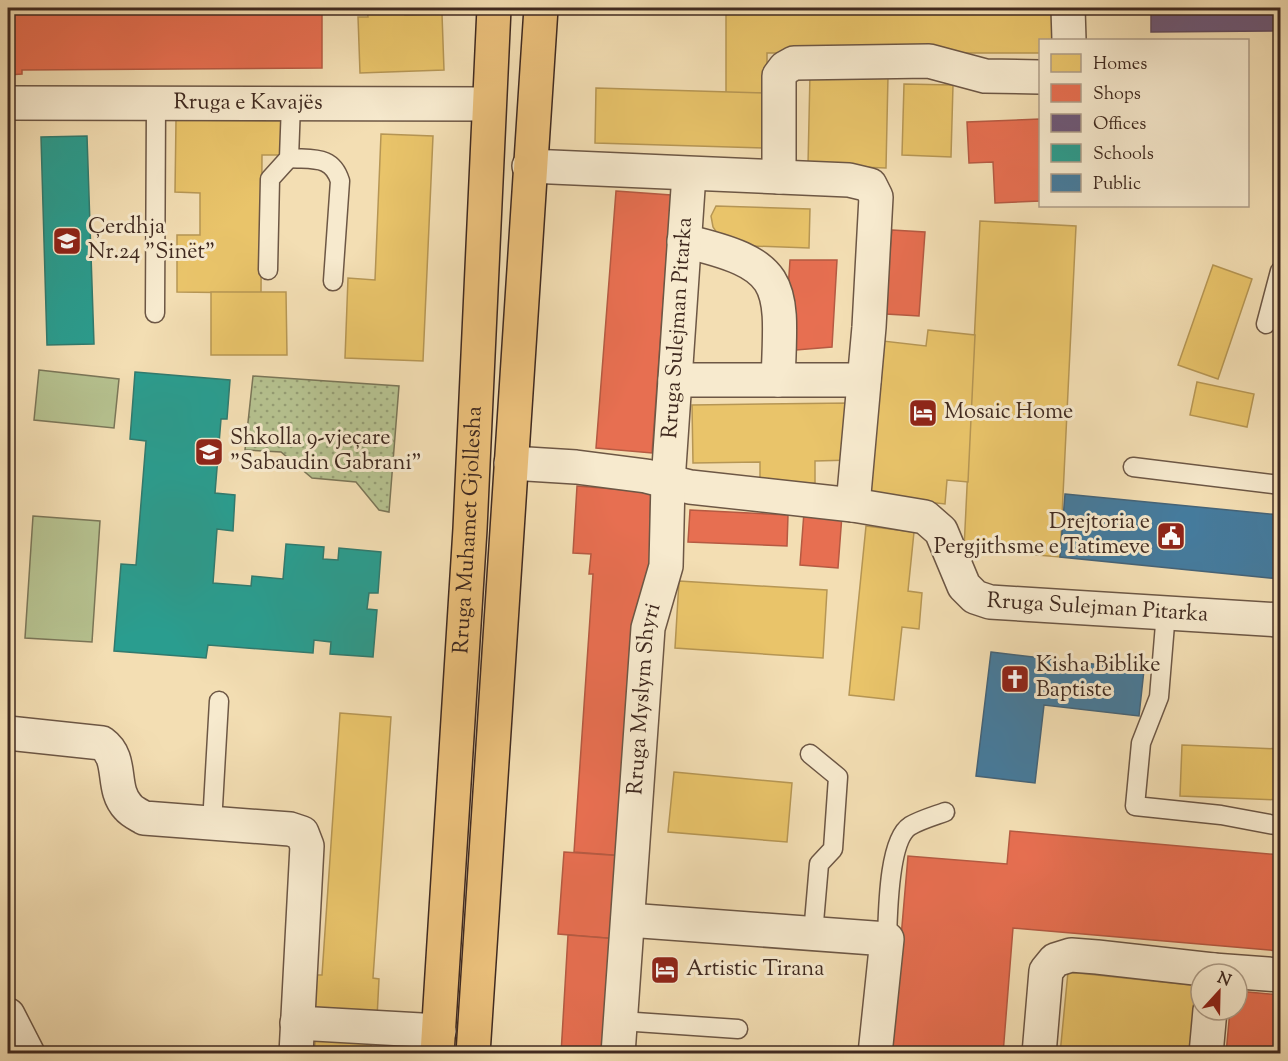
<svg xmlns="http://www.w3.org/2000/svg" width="1288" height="1061" font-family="'Sorts Mill Goudy',serif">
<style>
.grass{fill:url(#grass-dots);stroke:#7b7658;stroke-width:1.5}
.pitch{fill:#b6c290;stroke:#7b7658;stroke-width:1.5}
.homes{fill:#e9c46a;stroke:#b69654;stroke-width:1.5}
.shops{fill:#e76f51;stroke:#b55a42;stroke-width:1.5}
.offices{fill:#6d597a;stroke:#604b5f;stroke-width:1.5}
.schools{fill:#2a9d8f;stroke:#317a6e;stroke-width:1.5}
.public{fill:#457b9d;stroke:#446378;stroke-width:1.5}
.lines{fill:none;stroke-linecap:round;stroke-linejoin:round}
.lane-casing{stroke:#6d5745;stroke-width:21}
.street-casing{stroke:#6d5745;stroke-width:36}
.primary-casing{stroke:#402a20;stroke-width:36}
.lane{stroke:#f7eace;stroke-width:18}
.street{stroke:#f7eace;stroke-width:33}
.primary{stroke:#eabf7a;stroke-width:33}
.labels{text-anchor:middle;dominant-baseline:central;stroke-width:6;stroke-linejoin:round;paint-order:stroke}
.street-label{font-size:22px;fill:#402a20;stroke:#f7eace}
.poi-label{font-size:22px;fill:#402a20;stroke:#f7eace;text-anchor:start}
</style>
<defs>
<pattern id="grass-dots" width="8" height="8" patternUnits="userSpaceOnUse" patternTransform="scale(1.5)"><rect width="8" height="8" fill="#b6c290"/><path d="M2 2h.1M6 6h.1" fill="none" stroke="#959e75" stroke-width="1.8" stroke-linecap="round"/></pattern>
</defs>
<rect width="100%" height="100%" fill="#f3deb3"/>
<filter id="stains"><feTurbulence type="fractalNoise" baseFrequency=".00333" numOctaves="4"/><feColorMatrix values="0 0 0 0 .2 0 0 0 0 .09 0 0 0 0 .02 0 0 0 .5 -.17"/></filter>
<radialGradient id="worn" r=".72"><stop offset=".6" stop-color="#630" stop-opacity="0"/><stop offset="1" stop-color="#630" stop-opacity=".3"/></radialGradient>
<!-- grass -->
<path class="grass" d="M253 376 399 386 389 512 379 510 356 482 312 478 281 452 245 450Z"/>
<!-- pitch -->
<g class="pitch">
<path d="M39 370 119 379 114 428 34 420Z"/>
<path d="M33 516 100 521 92 642 25 638Z"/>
</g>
<!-- homes -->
<g class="homes">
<path d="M367 8H405V15L442 14 444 70 360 73 358 17H368Z"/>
<path d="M726 8H1054V40H1040V53H767V93H726Z"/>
<path d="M810 74 888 76 886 168 808 165Z"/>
<path d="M904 84 953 85 951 157 902 155Z"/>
<path d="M596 88 767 93 765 148 595 143Z"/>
<path d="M176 120 281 121V155H262L261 293 177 292V235H200V193L175 192Z"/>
<path d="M381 134 433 136 423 361 345 358 348 278 375 280Z"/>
<path d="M716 206 810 209 809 248 725 245 713 227 711 216Z"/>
<path d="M980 221 1076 226 1060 557 964 549Z"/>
<path d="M1213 265 1252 279 1218 379 1178 365Z"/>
<path d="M211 292H286L287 355H211Z"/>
<path d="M928 330 975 335 968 482 947 480 945 504 866 495 883 341 926 346Z"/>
<path d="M1197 382 1254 394 1247 427 1190 415Z"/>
<path d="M851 403 852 460 815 461V483L760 484V462L693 463 692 405Z"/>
<path d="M866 526 914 532 908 591 922 593 919 629 902 627 894 700 849 695Z"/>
<path d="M679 581 827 590 823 658 675 648Z"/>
<path d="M340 713 391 717 373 978 379 979 377 1018 313 1014 316 975H322Z"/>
<path d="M1182 745 1280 749V800L1180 796Z"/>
<path d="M674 772 792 783 787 842 668 832Z"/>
<path d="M1068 972 1200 986 1194 1054H1060Z"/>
<path d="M316 1033 372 1037 370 1054H314Z"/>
</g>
<!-- shops -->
<g class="shops">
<path d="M8 8H22V14L322 12V68L22 70V74L8 75Z"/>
<path d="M1040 119V201L995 203 993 162 969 163 967 122Z"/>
<path d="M616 191 671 195 652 453 596 448Z"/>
<path d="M892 230 925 232 919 316 886 314 882 259 889 260Z"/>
<path d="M790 260H837L832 347 784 351Z"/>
<path d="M577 486 651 492 650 517H657L653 579H645L625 856 574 852 593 574H589L591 554 573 553Z"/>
<path d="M690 510 788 515 787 546 688 542Z"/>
<path d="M804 512 842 515 838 568 800 565Z"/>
<path d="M1010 831 1280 855V951L1013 928 1003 1054H891L908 856 1007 864Z"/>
<path d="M564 852 625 856 618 939 558 934Z"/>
<path d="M568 935 618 939 611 1054H561Z"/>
<path d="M1237 991 1280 995V1054H1226L1230 1010H1237Z"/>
</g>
<!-- offices -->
<path class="offices" d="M1151 8H1280V31L1151 32Z"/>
<!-- schools -->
<g class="schools">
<path d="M87 136 94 344 47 345 41 137Z"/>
<path d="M135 372 230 380 227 419H221L215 493 235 495 233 531 217 529 213 583 251 586 252 576 283 579 286 544 324 547 323 559 338 560 339 548 381 552 378 593H369L367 609 377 610 373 657 330 654 331 642 314 640 313 653 208 645 206 658 114 651 121 564 136 565 146 441 130 439Z"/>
<path d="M8 509H13L8 580Z"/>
</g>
<!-- public -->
<g class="public">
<path d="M1065 494 1280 515V579L1060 557Z"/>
<path d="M991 652 1144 670 1139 716 1044 705 1035 783 976 776Z"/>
</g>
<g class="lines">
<!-- lane casing -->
<g class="lane-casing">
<g id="lane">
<path d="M289 158C313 160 332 155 340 181L333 281"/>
<path d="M268 270 270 179 289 158 291 104"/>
<path d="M155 313 156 104"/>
<path d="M1266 324 1280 271"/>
<path d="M1133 467 1280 485"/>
<path d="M1166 612 1159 697 1141 743 1135 806 1221 815 1280 826"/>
<path d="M810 754 838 777 833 849 819 864 813 934"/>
<path d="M212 824 219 701"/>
<path d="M887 939C888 914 888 840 910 826 920 820 934 816 945 812"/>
<path d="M621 1021 738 1029"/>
</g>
</g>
<!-- street casing -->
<g class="street-casing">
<g id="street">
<path d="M1068 8 1069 40"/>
<path id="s1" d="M8 103 489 104"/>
<path d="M529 166 849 180 870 185 876 197 869 327 853 505"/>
<path d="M779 177V76L785 68 794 63 929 61 985 76 1040 77"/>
<path d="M684 241C787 265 782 283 778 380"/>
<path d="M675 380H864"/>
<path id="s2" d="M511 463 576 467 646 476 690 487 853 505 925 517 941 531 964 586 975 597 990 602 1280 620"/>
<path d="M8 733 102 743C124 759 110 788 128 807 132 812 139 815 144 818L290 829 302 833 307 846 296 1054"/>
<path d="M628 920 887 939 875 1054"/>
<path d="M1213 970 1280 975"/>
<path d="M8 1015 28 1054"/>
<path d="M297 1023 439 1031"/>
<path id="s3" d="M618 1054 648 628 666 566 668 482 689 174"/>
<path d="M1039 1054 1046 971 1055 960 1071 955 1097 957 1213 970V974"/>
<path d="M1206 1054 1210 1010"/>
</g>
</g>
<!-- primary casing -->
<g class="primary-casing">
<g id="primary">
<path id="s4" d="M437 1054 470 529 494 8"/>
<path d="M473 1054 541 8"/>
</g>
</g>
<!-- lane -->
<use href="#lane" class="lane"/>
<!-- street -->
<use href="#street" class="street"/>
<!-- primary -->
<use href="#primary" class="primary"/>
</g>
<!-- icons -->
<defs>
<g id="school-square" transform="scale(1.5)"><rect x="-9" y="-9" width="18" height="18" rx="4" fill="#8f2418" stroke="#f7eace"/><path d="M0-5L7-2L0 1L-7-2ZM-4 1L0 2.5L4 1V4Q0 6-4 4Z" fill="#fff"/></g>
<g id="hotel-square" transform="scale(1.5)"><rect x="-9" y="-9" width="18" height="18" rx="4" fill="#8f2418" stroke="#f7eace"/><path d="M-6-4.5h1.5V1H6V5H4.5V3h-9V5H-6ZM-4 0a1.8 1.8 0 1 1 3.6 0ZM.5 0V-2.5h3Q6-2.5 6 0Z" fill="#fff"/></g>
<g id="civic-square" transform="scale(1.5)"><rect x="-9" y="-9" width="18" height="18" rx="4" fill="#8f2418" stroke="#f7eace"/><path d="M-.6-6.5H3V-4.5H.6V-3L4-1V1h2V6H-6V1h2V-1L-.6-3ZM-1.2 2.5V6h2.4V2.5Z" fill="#fff"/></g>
<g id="church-square" transform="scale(1.5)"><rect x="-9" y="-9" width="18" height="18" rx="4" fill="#8f2418" stroke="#f7eace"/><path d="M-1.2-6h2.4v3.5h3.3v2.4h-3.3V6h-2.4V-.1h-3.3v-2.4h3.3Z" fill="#fff"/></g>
</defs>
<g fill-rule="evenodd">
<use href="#school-square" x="67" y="241"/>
<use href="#hotel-square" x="923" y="413"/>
<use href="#school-square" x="209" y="452"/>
<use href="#civic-square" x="1171" y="536"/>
<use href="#church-square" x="1015" y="679"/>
<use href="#hotel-square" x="665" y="970"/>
</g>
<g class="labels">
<!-- street labels -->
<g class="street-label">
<text stroke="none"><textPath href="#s1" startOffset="240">Rruga e Kavajës</textPath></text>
<text stroke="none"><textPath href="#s3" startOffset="730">Rruga Sulejman Pitarka</textPath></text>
<text stroke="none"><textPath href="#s4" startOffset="525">Rruga Muhamet Gjollesha</textPath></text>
<text stroke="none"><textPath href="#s2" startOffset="638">Rruga Sulejman Pitarka</textPath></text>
<text stroke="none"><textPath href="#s3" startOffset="356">Rruga Myslym Shyri</textPath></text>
</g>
<!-- poi labels -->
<g class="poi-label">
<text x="88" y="228">Çerdhja<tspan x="88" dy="25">Nr.24 "Sinët"</tspan></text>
<text x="944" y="413">Mosaic Home</text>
<text x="230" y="439">Shkolla 9-vjeçare<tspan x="230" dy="25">"Sabaudin Gabrani"</tspan></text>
<text x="1150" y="523" text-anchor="end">Drejtoria e<tspan x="1150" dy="25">Pergjithsme e Tatimeve</tspan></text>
<text x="1036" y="666">Kisha Biblike<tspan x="1036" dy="25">Baptiste</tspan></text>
<text x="686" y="970">Artistic Tirana</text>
</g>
</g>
<!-- margin -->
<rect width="1288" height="1061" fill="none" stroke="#f3deb3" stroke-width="30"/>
<rect x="9" y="9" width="1270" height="1043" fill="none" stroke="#402a20" stroke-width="3"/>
<rect x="15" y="15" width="1258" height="1031" fill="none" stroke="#402a20" stroke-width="1.5"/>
<!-- legend -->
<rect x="1039" y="39" width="210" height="168" fill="#f7eace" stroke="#ae9d88" stroke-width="1.5"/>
<rect x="1051" y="54" width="30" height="18" fill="#e9c46a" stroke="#ae9d88" stroke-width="1.5"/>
<text x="1093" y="69" font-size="18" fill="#402a20">Homes</text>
<rect x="1051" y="84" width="30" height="18" fill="#e76f51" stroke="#ae9d88" stroke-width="1.5"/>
<text x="1093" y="99" font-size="18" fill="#402a20">Shops</text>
<rect x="1051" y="114" width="30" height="18" fill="#6d597a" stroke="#ae9d88" stroke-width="1.5"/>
<text x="1093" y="129" font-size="18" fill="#402a20">Offices</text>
<rect x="1051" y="144" width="30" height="18" fill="#2a9d8f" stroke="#ae9d88" stroke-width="1.5"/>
<text x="1093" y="159" font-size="18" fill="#402a20">Schools</text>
<rect x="1051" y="174" width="30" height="18" fill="#457b9d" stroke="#ae9d88" stroke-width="1.5"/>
<text x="1093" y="189" font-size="18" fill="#402a20">Public</text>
<!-- north arrow -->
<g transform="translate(1219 992) rotate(22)"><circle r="28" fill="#f7eace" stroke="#ae9d88" stroke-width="1.5"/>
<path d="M0-4.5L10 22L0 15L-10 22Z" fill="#8f2418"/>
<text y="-9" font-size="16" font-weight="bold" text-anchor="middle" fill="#402a20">N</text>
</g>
<rect width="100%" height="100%" filter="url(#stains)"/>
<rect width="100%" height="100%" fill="url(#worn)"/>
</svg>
